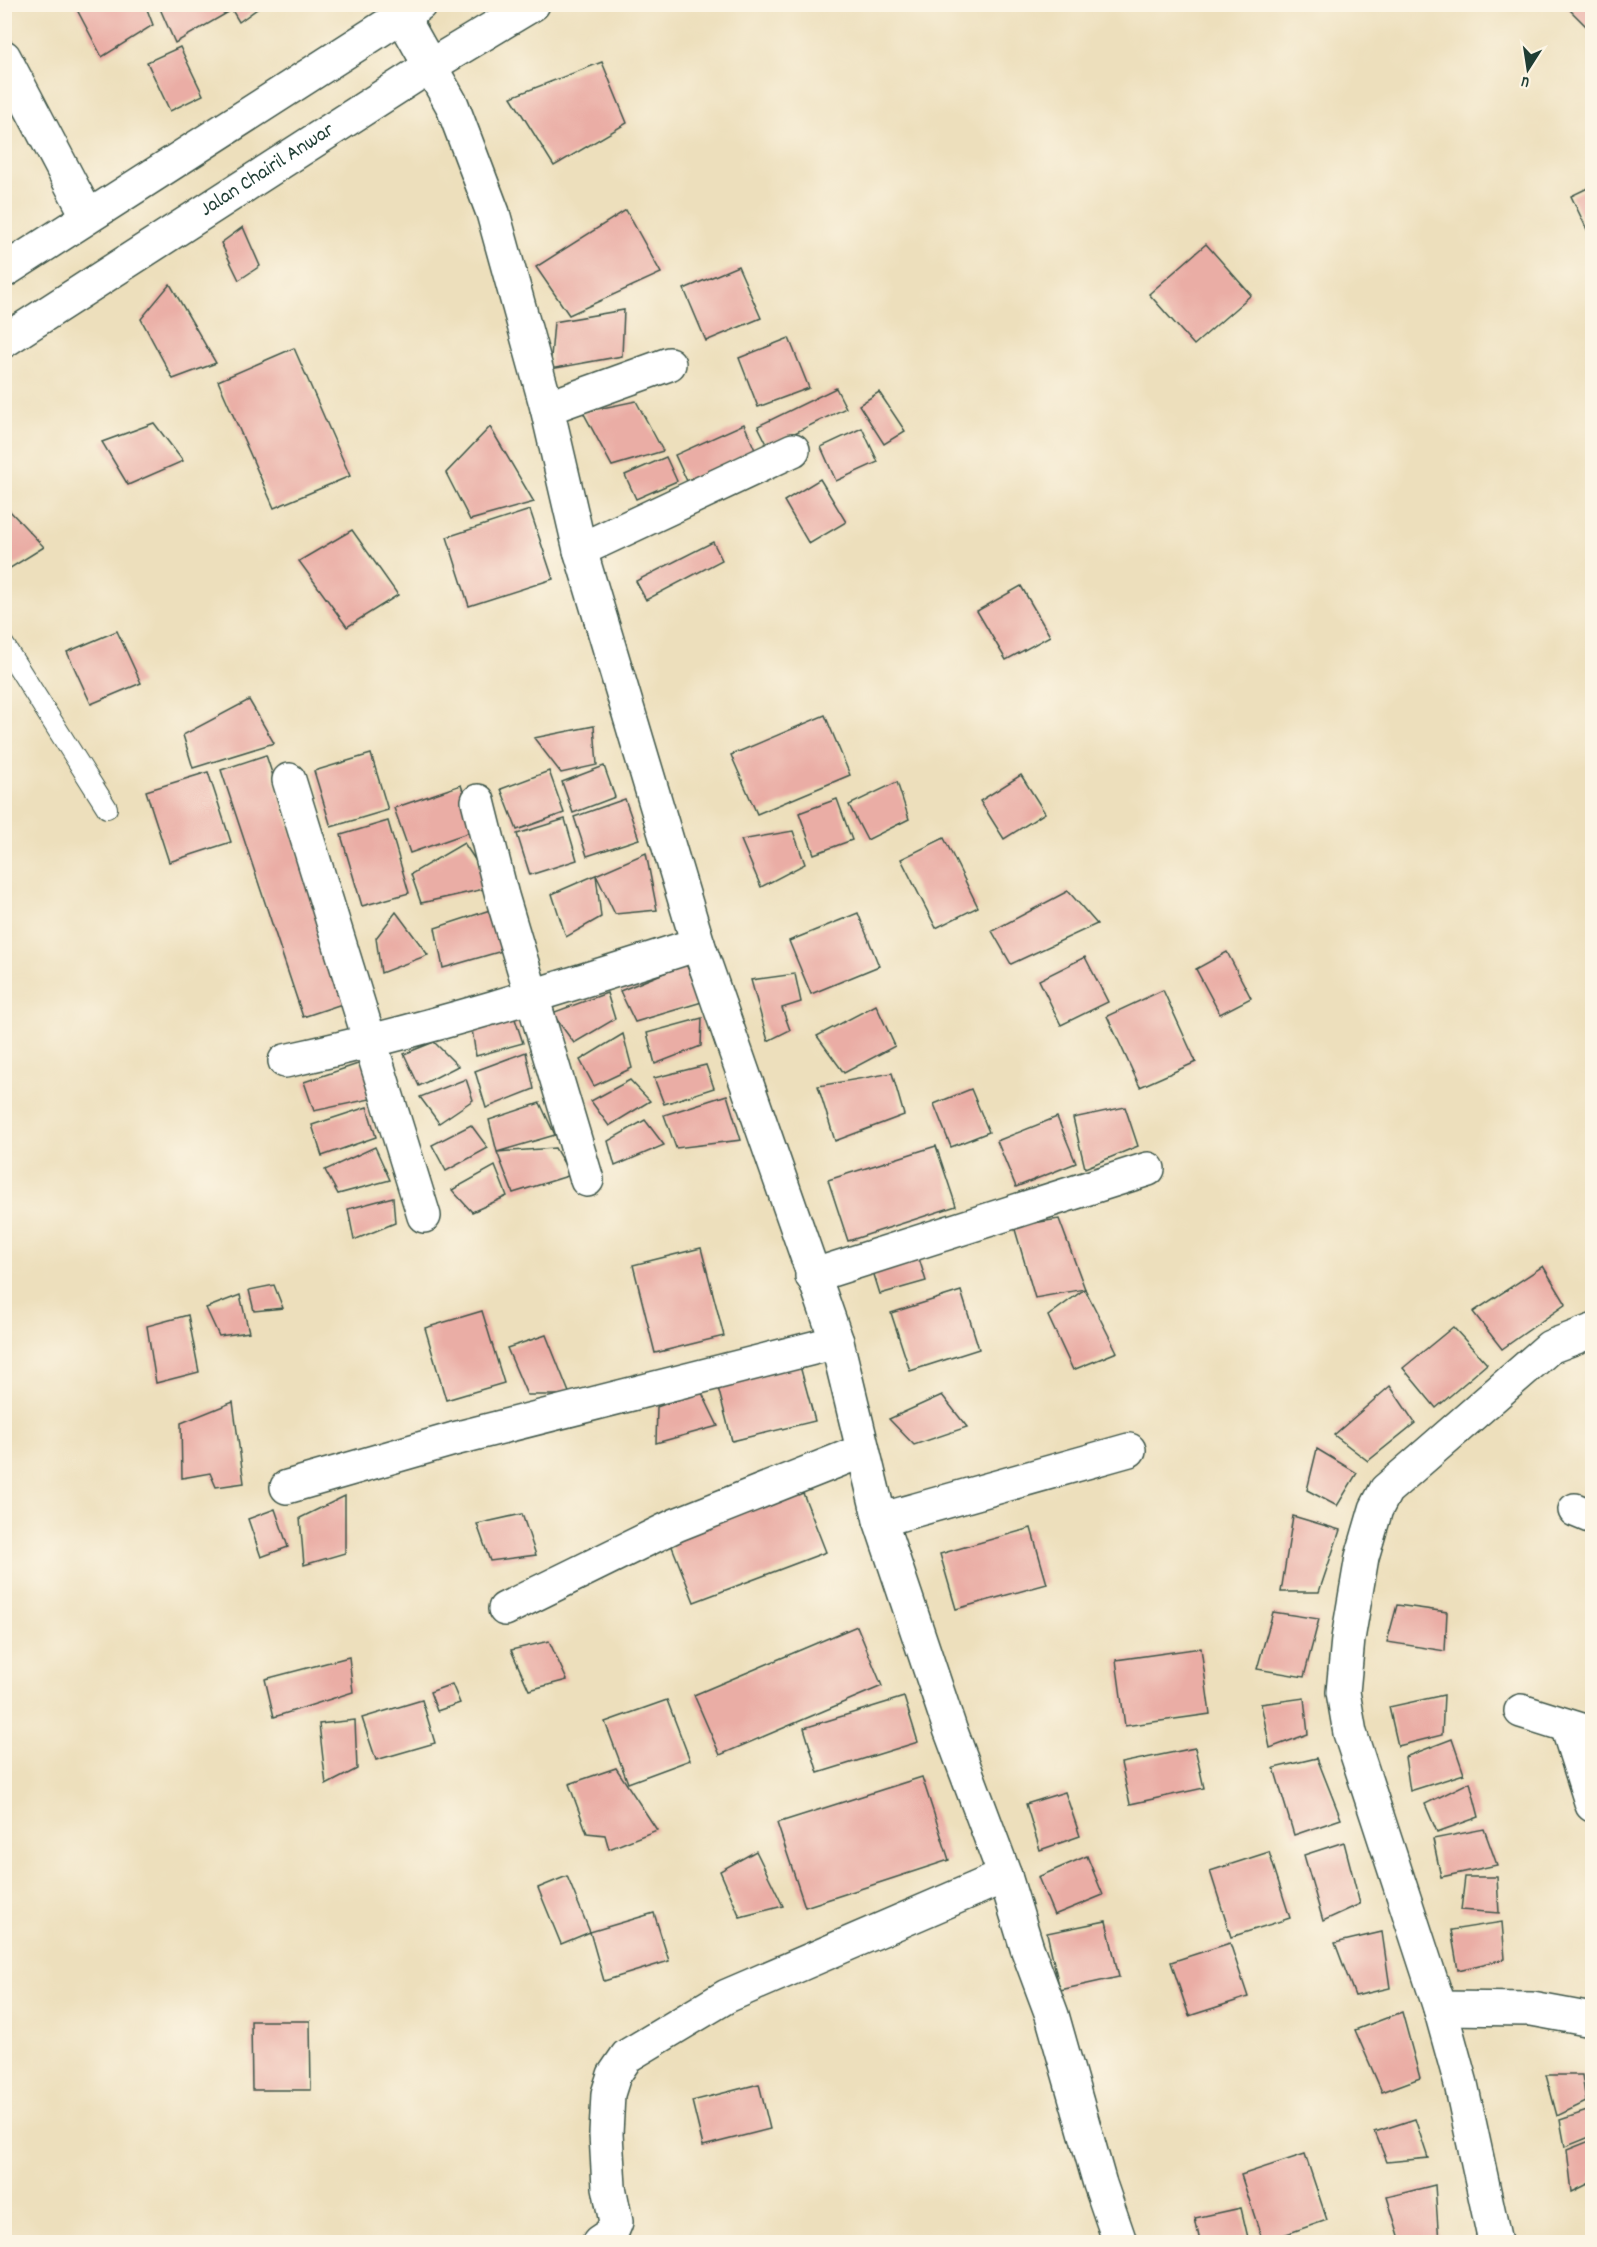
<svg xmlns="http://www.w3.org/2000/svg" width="1597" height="2247" font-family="Dekko,sans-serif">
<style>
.building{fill:#eaada5}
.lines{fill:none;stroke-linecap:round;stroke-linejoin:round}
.service-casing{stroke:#3e5548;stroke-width:22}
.minor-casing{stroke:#3e5548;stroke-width:36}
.secondary-casing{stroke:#3e5548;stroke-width:36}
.service{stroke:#fff;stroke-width:20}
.minor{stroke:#fff;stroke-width:33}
.secondary{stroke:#fff;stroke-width:33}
.labels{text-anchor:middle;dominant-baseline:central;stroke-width:6;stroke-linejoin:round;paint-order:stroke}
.street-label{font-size:21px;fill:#1f3d34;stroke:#fcf5e5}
</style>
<rect width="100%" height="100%" fill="#fcf5e5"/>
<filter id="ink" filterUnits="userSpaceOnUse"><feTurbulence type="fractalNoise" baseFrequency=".0167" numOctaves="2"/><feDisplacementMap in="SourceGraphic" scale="12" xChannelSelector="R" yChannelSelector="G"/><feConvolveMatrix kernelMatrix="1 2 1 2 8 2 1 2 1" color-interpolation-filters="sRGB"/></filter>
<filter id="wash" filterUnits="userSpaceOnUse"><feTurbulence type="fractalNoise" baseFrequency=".008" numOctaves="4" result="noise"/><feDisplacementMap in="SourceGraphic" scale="24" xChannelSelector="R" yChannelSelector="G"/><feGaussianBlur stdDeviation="1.35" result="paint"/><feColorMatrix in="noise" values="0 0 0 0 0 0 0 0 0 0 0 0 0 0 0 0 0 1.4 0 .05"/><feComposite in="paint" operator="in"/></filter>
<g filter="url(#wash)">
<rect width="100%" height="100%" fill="#eddfbc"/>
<g id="blocks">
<!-- building -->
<g class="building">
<path d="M74 4H145L153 25 102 57Z"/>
<path d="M158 4H264L239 22 232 10 175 43Z"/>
<path d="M1564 4H1592V29L1591 31Z"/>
<path d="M180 47 203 95 170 111 147 62Z"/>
<path d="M602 62 627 123 554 166 511 97Z"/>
<path d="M1592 186V240L1571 196Z"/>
<path d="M626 210 661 273 569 315 536 267Z"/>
<path d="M243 227 260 266 239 280 221 243Z"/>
<path d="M1206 244 1251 295 1194 345 1149 294Z"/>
<path d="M738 266 761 318 706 341 684 289Z"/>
<path d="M170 284 216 363 173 379 141 319Z"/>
<path d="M624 310 622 356 550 369 554 322Z"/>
<path d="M789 338 809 388 758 407 739 358Z"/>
<path d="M294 348 350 476 274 508 218 381Z"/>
<path d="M836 388 846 408 768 446 758 426Z"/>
<path d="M879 392 905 431 884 444 859 405Z"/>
<path d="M636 401 663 451 612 466 583 412Z"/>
<path d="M154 423 183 461 128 485 102 442Z"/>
<path d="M744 424 755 450 687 481 675 455Z"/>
<path d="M490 427 534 502 470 520 446 473Z"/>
<path d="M862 428 878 462 836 481 821 447Z"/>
<path d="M666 457 677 481 636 499 625 475Z"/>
<path d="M820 479 846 522 809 544 784 501Z"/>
<path d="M8 509 44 547 4 572V512Z"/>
<path d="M530 510 553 579 469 606 447 537Z"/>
<path d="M352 530 398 595 347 627 299 561Z"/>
<path d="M713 542 722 560 646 600 636 581Z"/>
<path d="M1021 586 1050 636 1006 660 977 611Z"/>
<path d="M117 631 141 683 91 704 67 652Z"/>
<path d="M249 700 274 743 193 768 183 735Z"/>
<path d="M825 715 850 775 757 814 731 755Z"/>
<path d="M594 726 597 765 561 773 534 738Z"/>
<path d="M371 754 388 810 331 827 314 771Z"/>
<path d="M266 755 348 1002 303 1017 221 770Z"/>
<path d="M604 766 615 797 573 813 562 782Z"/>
<path d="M549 771 564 813 517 830 501 789Z"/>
<path d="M208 772 231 842 169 862 146 791Z"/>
<path d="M1021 775 1045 813 1004 839 980 801Z"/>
<path d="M897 782 909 819 867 840 849 805Z"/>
<path d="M461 785 476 830 410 853 394 808Z"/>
<path d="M625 799 639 839 587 856 574 817Z"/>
<path d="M837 799 852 840 814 854 799 813Z"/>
<path d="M565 819 577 860 530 875 517 834Z"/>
<path d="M388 821 409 893 362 906 341 835Z"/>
<path d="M793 831 805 864 761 887 741 840Z"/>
<path d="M944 838 978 907 936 928 901 859Z"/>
<path d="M464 843 493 887 421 903 411 874Z"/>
<path d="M646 853 657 910 615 914 596 875 601 917 566 937 552 894Z"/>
<path d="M1068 891 1097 924 1011 964 992 931Z"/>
<path d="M496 908 509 949 443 968 435 928Z"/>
<path d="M396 912 428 955 381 973 376 938Z"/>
<path d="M858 913 879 966 811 994 789 941Z"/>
<path d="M1227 952 1251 998 1220 1014 1196 969Z"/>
<path d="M1085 957 1108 1002 1061 1025 1039 980Z"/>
<path d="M686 964 702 1002 635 1022 620 991Z"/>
<path d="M795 974 801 1002 782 1008 790 1030 768 1041 751 980Z"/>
<path d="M1163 990 1196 1062 1140 1087 1107 1016Z"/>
<path d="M607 993 615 1019 574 1043 552 1013Z"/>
<path d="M876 1005 895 1046 844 1073 817 1036Z"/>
<path d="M513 1013 523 1043 476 1056 471 1022Z"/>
<path d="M702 1018 701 1046 655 1064 647 1033Z"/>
<path d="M623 1034 632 1068 594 1086 580 1060Z"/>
<path d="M434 1042 458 1066 419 1086 404 1054Z"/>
<path d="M526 1052 534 1089 486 1108 475 1071Z"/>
<path d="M364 1062 375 1098 314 1111 304 1082Z"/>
<path d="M706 1065 714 1088 664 1104 654 1078Z"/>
<path d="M892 1073 904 1115 835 1141 818 1086Z"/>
<path d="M466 1079 473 1100 439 1123 420 1097Z"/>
<path d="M630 1080 650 1101 609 1126 591 1101Z"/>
<path d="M971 1089 989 1132 951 1147 934 1104Z"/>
<path d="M727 1095 741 1140 676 1148 664 1115Z"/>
<path d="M540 1103 555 1135 497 1152 555 1148 571 1175 513 1193 497 1152 489 1120Z"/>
<path d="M367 1107 376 1137 322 1156 312 1125Z"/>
<path d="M1125 1107 1138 1146 1085 1168 1073 1118Z"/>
<path d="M1057 1117 1076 1163 1016 1187 997 1141Z"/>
<path d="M645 1120 664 1145 615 1166 608 1141Z"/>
<path d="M471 1125 488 1148 446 1171 432 1145Z"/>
<path d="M936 1146 956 1206 848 1241 828 1180Z"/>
<path d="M375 1147 390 1180 338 1194 325 1170Z"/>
<path d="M495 1166 507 1196 472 1212 452 1190Z"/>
<path d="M393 1197 395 1223 354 1240 348 1209Z"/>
<path d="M1059 1219 1085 1289 1035 1298 1014 1226Z"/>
<path d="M701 1248 724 1336 655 1353 633 1265Z"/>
<path d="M917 1252 926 1281 880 1294 871 1265Z"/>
<path d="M1543 1266 1566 1304 1502 1349 1473 1312Z"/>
<path d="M274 1285 283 1308 254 1311 249 1290Z"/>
<path d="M1085 1289 1117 1352 1073 1370 1048 1316Z"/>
<path d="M961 1291 979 1349 910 1371 891 1313Z"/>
<path d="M240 1295 249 1332 219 1336 206 1308Z"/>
<path d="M482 1311 504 1383 446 1400 425 1328Z"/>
<path d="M188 1315 199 1372 156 1383 147 1326Z"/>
<path d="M1453 1327 1487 1364 1436 1408 1403 1368Z"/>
<path d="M546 1335 570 1395H527L507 1348Z"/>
<path d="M797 1355 815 1421 732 1441 715 1376Z"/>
<path d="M1390 1386 1415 1423 1368 1461 1334 1435Z"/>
<path d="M701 1391 718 1426 656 1443 657 1407Z"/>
<path d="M942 1395 967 1427 914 1445 889 1419Z"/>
<path d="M233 1402 244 1483 216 1487 210 1473 182 1478 181 1423Z"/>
<path d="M1317 1449 1357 1473 1337 1506 1307 1490Z"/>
<path d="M801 1488 826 1552 694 1602 669 1539Z"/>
<path d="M345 1496V1553L304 1565 300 1518Z"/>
<path d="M275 1509 288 1547 261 1557 248 1519Z"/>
<path d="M522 1514 536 1555 490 1561 477 1524Z"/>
<path d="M1293 1516 1340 1530 1319 1592H1281Z"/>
<path d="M1031 1528 1047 1584 956 1609 940 1554Z"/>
<path d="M1397 1605 1447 1612 1445 1651 1387 1642Z"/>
<path d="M1273 1612 1319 1619 1304 1677 1257 1669Z"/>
<path d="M857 1626 882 1686 720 1755 694 1695Z"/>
<path d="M549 1641 567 1680 529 1690 511 1650Z"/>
<path d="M1201 1648 1210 1714 1125 1726 1116 1660Z"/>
<path d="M349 1657 353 1692 274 1717 265 1679Z"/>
<path d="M452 1684 460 1703 437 1711 430 1692Z"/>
<path d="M1444 1695 1442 1735 1398 1746 1389 1707Z"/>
<path d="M904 1697 918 1742 818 1773 804 1728Z"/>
<path d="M1304 1698 1308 1734 1270 1748 1261 1704Z"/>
<path d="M422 1700 435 1743 376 1760 362 1718Z"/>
<path d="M667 1700 690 1760 628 1783 605 1722Z"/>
<path d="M355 1720 357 1769 326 1785 319 1724Z"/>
<path d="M1452 1739 1464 1774 1410 1791 1405 1757Z"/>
<path d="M1195 1748 1204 1788 1130 1804 1121 1763Z"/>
<path d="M1317 1758 1341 1819 1294 1835 1274 1768Z"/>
<path d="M616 1768 657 1830 609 1849 605 1835 587 1833 569 1784Z"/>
<path d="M922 1777 949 1860 805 1907 777 1823Z"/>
<path d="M1470 1782 1479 1817 1437 1832 1425 1804Z"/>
<path d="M1065 1792 1080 1836 1040 1850 1026 1804Z"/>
<path d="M1484 1829 1497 1865 1441 1877 1433 1839Z"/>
<path d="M1344 1842 1360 1904 1323 1921 1304 1855Z"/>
<path d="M756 1851 783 1906 740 1917 720 1871Z"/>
<path d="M1269 1852 1290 1918 1231 1937 1210 1871Z"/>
<path d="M1087 1856 1103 1895 1054 1915 1038 1877Z"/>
<path d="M567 1876 590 1932 561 1944 538 1888Z"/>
<path d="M1465 1877H1497L1499 1913 1461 1910Z"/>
<path d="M654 1913 669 1961 604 1981 590 1932Z"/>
<path d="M1106 1921 1119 1977 1060 1990 1047 1933Z"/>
<path d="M1502 1922 1505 1959 1458 1970 1451 1930Z"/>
<path d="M1382 1932 1390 1988 1355 1996 1335 1943Z"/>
<path d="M1230 1943 1248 1997 1189 2016 1171 1962Z"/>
<path d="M1402 2012 1420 2078 1382 2092 1355 2030Z"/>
<path d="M251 2021H310L311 2090H252Z"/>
<path d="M1546 2075H1582L1586 2102 1557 2116Z"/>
<path d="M759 2084 770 2129 703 2146 692 2101Z"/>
<path d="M1590 2110 1592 2136 1565 2147 1560 2120Z"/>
<path d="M1415 2119 1428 2158 1387 2162 1375 2132Z"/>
<path d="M1592 2140V2182L1572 2192 1567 2150Z"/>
<path d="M1305 2154 1327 2220 1263 2242 1241 2175Z"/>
<path d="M1435 2185 1439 2242H1401L1387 2197Z"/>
<path d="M1241 2208 1249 2242H1200L1195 2218Z"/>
</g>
</g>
</g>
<g filter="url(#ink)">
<use href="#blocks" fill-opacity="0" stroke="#3e5548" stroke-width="1.5"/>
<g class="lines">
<!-- service casing -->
<g class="service-casing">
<path id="service" d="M4 645 107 808"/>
</g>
<!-- minor casing -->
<g class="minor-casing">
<g id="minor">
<path d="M402 16 452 105 493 213 547 408 580 550 698 944 837 1342 880 1520 950 1729 1005 1876 1027 1948 1052 2015 1100 2184 1120 2242"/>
<path d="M4 57 87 215"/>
<path d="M547 408 669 364"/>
<path d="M580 550 793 450"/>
<path d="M289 780 424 1216"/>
<path d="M478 801 502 896 587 1180"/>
<path d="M285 1061C425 1031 561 988 698 944"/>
<path d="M812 1276 1148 1169"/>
<path d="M287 1487 454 1439 837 1342"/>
<path d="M1575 1510 1592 1517"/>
<path d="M880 1520 1129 1450"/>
<path d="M505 1609 676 1525 862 1451"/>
<path d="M1521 1711 1588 1732"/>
<path d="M1567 1726 1592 1805"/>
<path d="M1440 2008 1532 2009 1592 2020"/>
<path d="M599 2242 611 2234 616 2222 609 2187 606 2134 608 2094 614 2075 627 2056 727 1996 1005 1876"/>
<path d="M1495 2242 1461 2084 1440 2008 1350 1733 1343 1692 1348 1639 1362 1557 1376 1509 1386 1490 1550 1347 1592 1331"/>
</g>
</g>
<!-- secondary casing -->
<g class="secondary-casing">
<g id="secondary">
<path d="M4 271 420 4"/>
<path id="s1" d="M4 341 430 66 533 4"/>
</g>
</g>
<!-- service -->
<use href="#service" class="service"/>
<!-- minor -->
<use href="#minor" class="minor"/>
<!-- secondary -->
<use href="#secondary" class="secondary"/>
</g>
</g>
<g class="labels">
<!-- street labels -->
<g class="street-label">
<text stroke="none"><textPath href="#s1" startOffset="314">Jalan Chairil Anwar</textPath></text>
</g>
</g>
<!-- margin -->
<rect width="1597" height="2247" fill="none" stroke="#fcf5e5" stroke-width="24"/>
<!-- north arrow -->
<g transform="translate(1528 69) rotate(192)" stroke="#fcf5e5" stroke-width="4.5" paint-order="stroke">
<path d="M0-4.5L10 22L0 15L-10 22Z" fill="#1f3d34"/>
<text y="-9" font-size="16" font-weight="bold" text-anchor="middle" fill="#1f3d34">U</text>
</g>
</svg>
